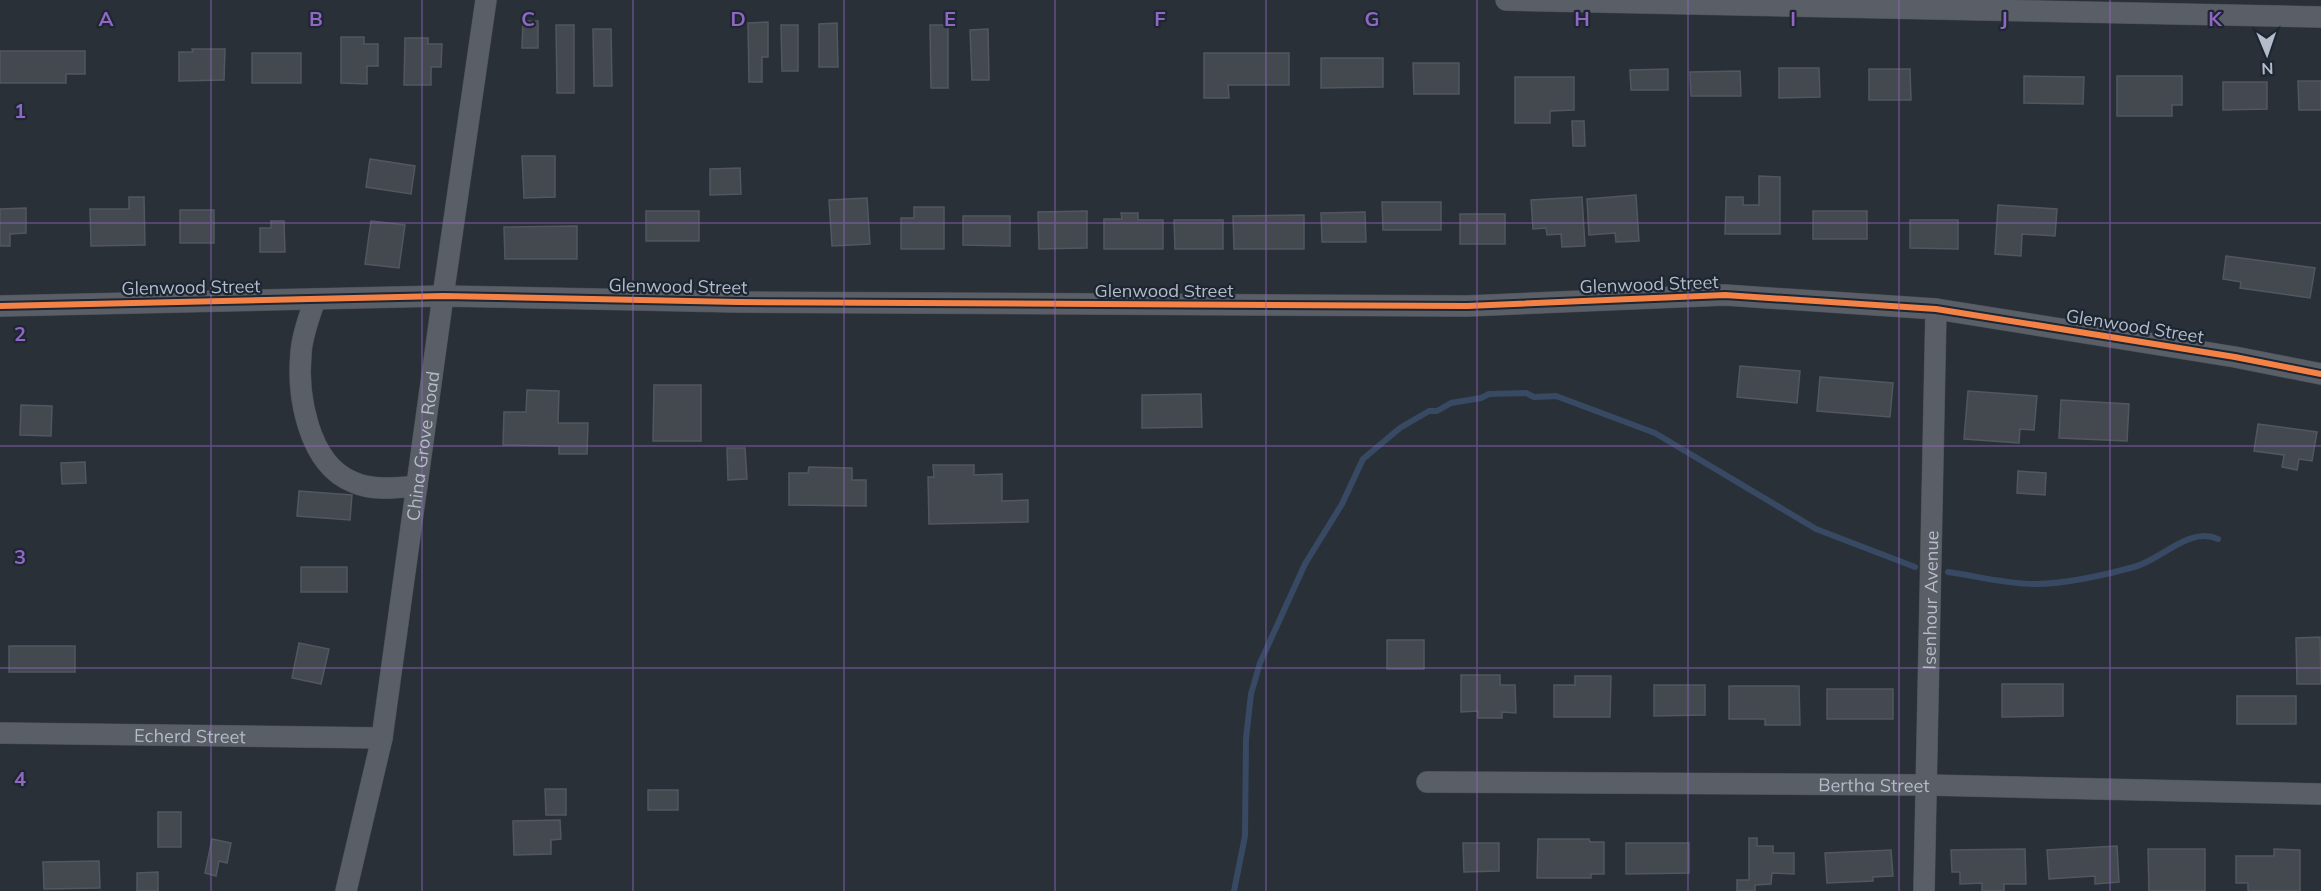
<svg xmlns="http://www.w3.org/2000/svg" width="2321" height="891" font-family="Mulish,sans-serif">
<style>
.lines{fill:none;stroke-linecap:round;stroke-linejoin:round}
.stream{stroke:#384963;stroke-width:6}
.building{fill:#444950;stroke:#52575f;stroke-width:1.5}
.minor-casing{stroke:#484c53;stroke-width:22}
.minor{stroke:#5a5e66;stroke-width:21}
.cycleway-casing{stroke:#1d2633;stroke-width:10}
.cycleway{stroke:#f48246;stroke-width:6}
.grid{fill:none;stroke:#9266c3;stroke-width:1.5;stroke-opacity:0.55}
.labels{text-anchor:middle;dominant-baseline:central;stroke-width:4.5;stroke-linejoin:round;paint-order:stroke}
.street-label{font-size:18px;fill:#b4bcc9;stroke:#1d2633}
.grid-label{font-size:20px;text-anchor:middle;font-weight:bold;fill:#9266c3;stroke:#1d2633;stroke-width:4.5;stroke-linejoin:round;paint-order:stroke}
</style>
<rect width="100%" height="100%" fill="#2a3038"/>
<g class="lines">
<!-- stream -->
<g class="stream">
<path d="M1948 572C1976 576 2006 584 2035 584 2064 584 2106 575 2134 567 2161 560 2189 526 2218 539"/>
<path d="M1234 891 1245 836 1246 739 1251 694 1260 663 1305 564 1342 504 1363 459 1400 428 1429 411H1437L1451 403 1481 398 1489 394 1526 393 1534 397 1556 396 1655 433 1816 529 1915 567"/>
</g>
</g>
<!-- building -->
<g class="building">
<path d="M523 21H538V48H522Z"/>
<path d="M768 22V57H762V82H749L748 23Z"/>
<path d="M837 23 838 67H819V24Z"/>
<path d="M556 25H574V93H557Z"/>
<path d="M781 25H798V71H782Z"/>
<path d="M930 25H948V88H931Z"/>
<path d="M593 29H611L612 86H594Z"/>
<path d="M988 29 989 80H972L970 30Z"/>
<path d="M341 37H364V44H378V66H367V84L341 83Z"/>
<path d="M405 38H428V44H442L441 67H431V85H404Z"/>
<path d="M192 49H225L224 80 179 81V52H193Z"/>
<path d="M0 51H85V74H66V83H0Z"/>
<rect x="252" y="53" width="49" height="30"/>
<path d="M1204 53H1289V85H1228L1229 98H1204Z"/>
<path d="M1321 58H1383V87L1321 88Z"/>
<path d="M1413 63H1459V94H1414Z"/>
<path d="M1779 68H1819L1820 97 1779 98Z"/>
<path d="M1668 69V90H1631L1630 70Z"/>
<path d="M1869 69H1910L1911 100H1869Z"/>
<path d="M1740 71 1741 96H1691L1690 72Z"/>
<path d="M2024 76 2084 77 2083 104 2024 103Z"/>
<path d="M2117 76H2182V105H2172V116H2117Z"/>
<path d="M1515 77H1574V110L1550 111V123H1515Z"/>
<path d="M2298 81H2321V110H2299Z"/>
<path d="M2223 82H2267V109L2223 110Z"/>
<path d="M1572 121H1584L1585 146H1573Z"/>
<path d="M522 156H555V197L524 198Z"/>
<path d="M370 159 415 166 411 194 366 187Z"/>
<path d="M740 168 741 194 710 195V169Z"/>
<path d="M1759 176 1780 177V234H1725L1726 197H1743V205H1759Z"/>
<path d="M1636 195 1639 241 1616 242 1615 233 1589 235 1587 199Z"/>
<path d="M129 197H144L145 245 91 246 90 209H129Z"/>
<path d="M1582 197 1585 246 1562 247 1561 234 1547 235 1546 228 1533 229 1531 200Z"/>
<path d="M867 198 870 244 832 246 829 200Z"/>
<path d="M1382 202H1441V230H1383Z"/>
<path d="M1998 205 2057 209 2055 236 2022 234 2021 256 1995 254Z"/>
<path d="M914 207H944V249H901V218H914Z"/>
<path d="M26 208V233L10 234V246H0V209Z"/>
<rect x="180" y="210" width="34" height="33"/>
<rect x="646" y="211" width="53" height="30"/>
<path d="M1087 211V248L1039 249 1038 212Z"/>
<rect x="1813" y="211" width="54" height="28"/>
<path d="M1365 212 1366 242H1322L1321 213Z"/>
<path d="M1121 213H1138V220H1163V249H1104V219H1122Z"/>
<rect x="1460" y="214" width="45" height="30"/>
<path d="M1304 215V249H1234L1233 216Z"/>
<path d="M963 216H1010V246L963 245Z"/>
<path d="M1174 220H1223V249H1175Z"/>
<path d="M1910 220H1958V249L1910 248Z"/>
<path d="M271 221H284L285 252H260V228H271Z"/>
<path d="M371 221 405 225 399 268 365 264Z"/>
<path d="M577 226V259H505L504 227Z"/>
<path d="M2226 256 2315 268 2310 298 2240 288 2241 282 2223 279Z"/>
<path d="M1740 366 1800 371 1797 403 1737 397Z"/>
<path d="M1820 377 1893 383 1890 417 1817 411Z"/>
<path d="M654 385H701V441H653Z"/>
<path d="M527 390 559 391 558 423H588L587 454H559V446L503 445 504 412H526Z"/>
<path d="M1968 391 2037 396 2034 430 2020 429 2019 443 1964 439Z"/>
<path d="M1201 394 1202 427 1142 428V395Z"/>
<path d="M2061 400 2129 404 2127 441 2059 438Z"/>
<path d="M21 405 52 406 51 436 20 435Z"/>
<path d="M2258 424 2317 432 2312 461 2299 459 2297 470 2282 467 2284 455 2254 451Z"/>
<path d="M727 448H745L747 479 728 480Z"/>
<path d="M85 462 86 483 62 484 61 463Z"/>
<path d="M933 465H974V475L1002 474V501L1028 500V522L929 524 928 477H934Z"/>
<path d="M809 467 852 468V480H866V506L789 505V473H808Z"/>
<path d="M2018 471 2046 473 2045 495 2017 493Z"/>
<path d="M299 491 352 495 350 520 297 516Z"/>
<rect x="301" y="567" width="46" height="25"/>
<path d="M2320 637 2321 684H2297L2296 638Z"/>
<rect x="1387" y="640" width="37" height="29"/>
<path d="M299 643 329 649 321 684 292 678Z"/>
<rect x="9" y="646" width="66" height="26"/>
<path d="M1461 675H1500V685H1515L1516 713 1502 712V718H1478V711L1461 712Z"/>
<path d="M1575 676H1611L1610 717H1554V685H1575Z"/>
<path d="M2002 684H2063V716L2002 717Z"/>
<path d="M1654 685H1705V715L1654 716Z"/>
<path d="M1729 686H1799L1800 725H1765V719H1729Z"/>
<rect x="1827" y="689" width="66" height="30"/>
<rect x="2237" y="696" width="59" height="28"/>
<path d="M545 789H566V815H546Z"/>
<rect x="648" y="790" width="30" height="20"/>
<rect x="158" y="812" width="23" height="35"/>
<path d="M560 820 561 839 551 840V854L514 855 513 821Z"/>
<path d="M1749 838H1757V846H1773V853H1794V874L1772 873 1771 884 1755 885V891H1737V880H1749Z"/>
<path d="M212 839 231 843 227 863 219 861 216 876 205 873Z"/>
<path d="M1538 839H1589L1590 842H1604V874H1591V878H1537Z"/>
<path d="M1463 843H1499V871L1464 872Z"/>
<path d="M1626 843H1689V873L1626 874Z"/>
<path d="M2117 846 2119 882 2095 884V876L2049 879 2047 850Z"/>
<path d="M2025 849 2026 884H2004V891H1982V883L1960 884V872H1952L1951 850Z"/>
<path d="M2148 849H2205V891H2149Z"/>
<path d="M2274 849 2300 850V891H2248V883H2236V856H2274Z"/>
<path d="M1891 850 1893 876 1873 877V881L1827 883 1825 853Z"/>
<path d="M99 861 100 888 44 889 43 862Z"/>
<path d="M158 872V891H137V873Z"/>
</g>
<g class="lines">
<!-- minor casing -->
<g class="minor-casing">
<g id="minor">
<path d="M1506 0 2321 17"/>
<path d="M315 299C310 316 302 334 301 353 297 395 308 464 353 482 372 491 396 488 417 486"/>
<path d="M0 306 443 296 738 302 1467 306 1725 295 1936 309 2235 357 2321 374"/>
<path id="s1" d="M0 733 382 738"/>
<path id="s2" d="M1427 782 1928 785 2321 794"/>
<path id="s3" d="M346 891 382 738 443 296 486 0"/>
<path id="s4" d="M1924 891 1936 309"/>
</g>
</g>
<!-- minor -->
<use href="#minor" class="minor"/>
<!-- cycleway casing -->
<g class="cycleway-casing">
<path id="cycleway" d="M0 306 443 296 738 302 1467 306 1725 295 1936 309 2235 357 2321 374"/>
</g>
<!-- cycleway -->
<use href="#cycleway" class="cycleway"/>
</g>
<!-- grid -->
<path class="grid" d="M211 0V891M422 0V891M633 0V891M844 0V891M1055 0V891M1266 0V891M1477 0V891M1688 0V891M1899 0V891M2110 0V891M0 223H2321M0 446H2321M0 668H2321"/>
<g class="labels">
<!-- street labels -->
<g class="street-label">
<text transform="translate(1649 284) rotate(-2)">Glenwood Street</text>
<text transform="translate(678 286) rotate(1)">Glenwood Street</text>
<text transform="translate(191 287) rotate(-1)">Glenwood Street</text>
<text x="1164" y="290">Glenwood Street</text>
<text transform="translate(2135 326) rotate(9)">Glenwood Street</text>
<text stroke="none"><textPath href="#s3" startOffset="452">China Grove Road</textPath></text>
<text stroke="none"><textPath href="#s4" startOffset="291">Isenhour Avenue</textPath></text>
<text stroke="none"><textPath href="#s1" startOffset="190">Echerd Street</textPath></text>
<text stroke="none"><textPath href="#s2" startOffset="447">Bertha Street</textPath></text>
</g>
</g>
<g class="grid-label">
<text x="106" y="26">A</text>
<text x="316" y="26">B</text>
<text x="528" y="26">C</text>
<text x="738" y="26">D</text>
<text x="950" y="26">E</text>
<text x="1160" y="26">F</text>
<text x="1372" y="26">G</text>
<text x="1582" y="26">H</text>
<text x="1793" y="26">I</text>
<text x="2004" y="26">J</text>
<text x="2215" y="26">K</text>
<text x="20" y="118">1</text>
<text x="20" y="341">2</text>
<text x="20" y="564">3</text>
<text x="20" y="786">4</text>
</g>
<!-- north arrow -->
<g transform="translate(2267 54) rotate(178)" stroke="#1d2633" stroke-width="4.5" paint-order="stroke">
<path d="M0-4.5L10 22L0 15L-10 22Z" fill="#b4bcc9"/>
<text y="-9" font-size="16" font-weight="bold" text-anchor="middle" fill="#b4bcc9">N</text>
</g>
</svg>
